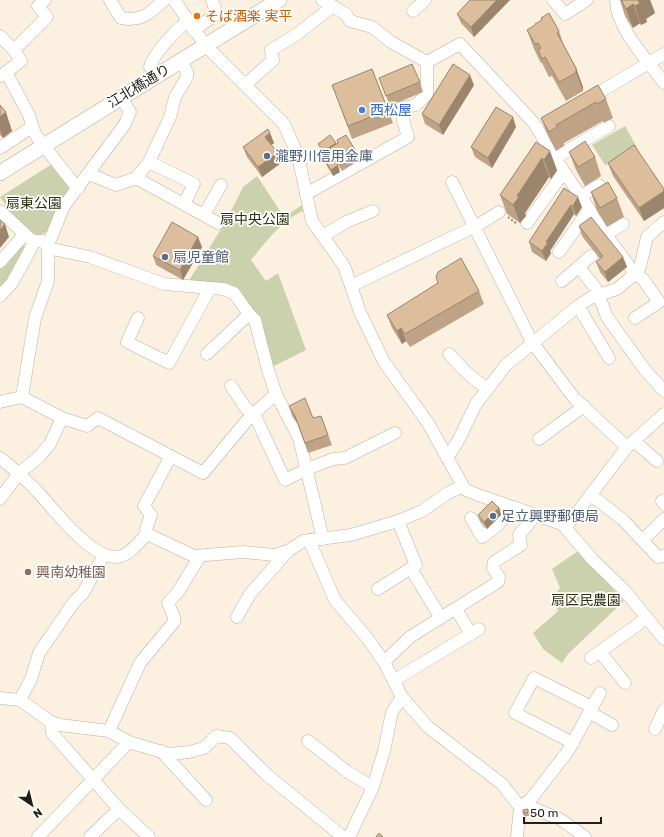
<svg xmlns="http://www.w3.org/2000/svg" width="664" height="837" font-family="Rubik,'Noto Sans JP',sans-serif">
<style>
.green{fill:#ccd1ad}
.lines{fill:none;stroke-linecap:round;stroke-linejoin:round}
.minor-casing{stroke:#bbb1a1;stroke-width:13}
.major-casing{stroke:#bbb1a1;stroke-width:16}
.path{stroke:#968f83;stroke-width:2;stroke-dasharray:2 2;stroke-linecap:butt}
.minor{stroke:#fff;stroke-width:12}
.major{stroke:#fff;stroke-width:15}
.wall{fill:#bea386}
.shaded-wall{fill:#9b856d}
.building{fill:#ddbe9c;stroke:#9b856d}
.food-dot{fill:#e8710a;stroke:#fff;stroke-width:1.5}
.shop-dot{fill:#3f7fe0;stroke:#fff;stroke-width:1.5}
.service-dot{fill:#5c6f8a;stroke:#fff;stroke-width:1.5}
.education-dot{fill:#8d6e63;stroke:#fff;stroke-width:1.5}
.labels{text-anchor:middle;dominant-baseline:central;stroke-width:3.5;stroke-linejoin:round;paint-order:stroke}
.food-label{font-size:14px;fill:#c56008;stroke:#fff;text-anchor:start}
.street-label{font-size:14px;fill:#211e18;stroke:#fff}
.shop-label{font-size:14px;fill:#366cbe;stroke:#fff;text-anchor:start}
.service-label{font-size:14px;fill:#4e5e75;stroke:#fff;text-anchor:start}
.park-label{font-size:14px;fill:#2c2f0d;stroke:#fff}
.education-label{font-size:14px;fill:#785e54;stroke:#fff;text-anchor:start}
</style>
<rect width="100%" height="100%" fill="#fcf1e0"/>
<!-- green -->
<g class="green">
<path d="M625 126 640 153 605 165 592 145Z"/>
<path d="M52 164 71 189 48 231 41 235H32L14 217 0 197Z"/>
<path d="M257 176 284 217 302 205 303 211C282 220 265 243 251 260L266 281 278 273 306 350 270 368 236 290 188 282 226 221 243 187Z"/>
<path d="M22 243 26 248 8 278 0 288V269Z"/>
<path d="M578 551 624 601 568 654 562 663 543 649 533 633 558 611 552 598 560 588 552 569Z"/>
</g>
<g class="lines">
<!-- minor casing -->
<g class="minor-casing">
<g id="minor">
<path d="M110 0 121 18C142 22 150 13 164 0"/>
<path d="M174 0 206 46 284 124 298 156 312 221 344 266 360 312 384 362 428 423 463 486 466 490 481 496 562 524 593 560 626 592 664 639"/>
<path d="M322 0 346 14 350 21 372 27 391 42 427 62"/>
<path d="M553 0 565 14 587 0"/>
<path d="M616 0C616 28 648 61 664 83"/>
<path d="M413 11 425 0"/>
<path d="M193 30 217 14 212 0"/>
<path d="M0 36 14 50 21 61 1 76"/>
<path d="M14 50 47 17 38 6 45 0"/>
<path d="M427 62 460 44 534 123 555 158 607 236 635 274 643 279 659 302 635 318"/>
<path d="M150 67C154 52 175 32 187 21"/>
<path d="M6 72 29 115 34 131 37 137 78 189"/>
<path d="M245 85 273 60 271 50 296 35 333 6"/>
<path d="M588 99 664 54"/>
<path d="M0 148 32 127"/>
<path d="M555 158 609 126"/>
<path d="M149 162 194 184 184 204"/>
<path d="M89 174 116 185 136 178 149 162 170 117 175 97 187 77V72L181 61"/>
<path d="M136 178 218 223"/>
<path d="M452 182 532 342 574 398 627 447"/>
<path d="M306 194 408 137 403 120V108L416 105 427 94V62"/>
<path d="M580 197 599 185"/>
<path d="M0 211 29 238 35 241H42L52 249 90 257 164 284 223 289 234 293 249 314 255 320 268 370 276 394 299 438 323 539"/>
<path d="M204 215 221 185"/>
<path d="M527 223 564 172"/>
<path d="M606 234 623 224"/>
<path d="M323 236 346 222 373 211"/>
<path d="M559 252 589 210"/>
<path d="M0 262 24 235"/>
<path d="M579 267 596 289 607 317 645 370 664 391"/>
<path d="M562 281 591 256"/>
<path d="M351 286 478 225 499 212"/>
<path d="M0 296 12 283 35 241"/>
<path d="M578 306 609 358"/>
<path d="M138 318 127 342 169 363 210 288"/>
<path d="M207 354 249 314"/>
<path d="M449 354 467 373 487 389"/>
<path d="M231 386 245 407 256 418 285 480 307 469 333 459 345 458 395 433"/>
<path d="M22 397 62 418 87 426 98 418 203 473 249 418 276 394"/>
<path d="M0 402 22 397 35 318 48 281V245L64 206 125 124 130 112 121 97"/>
<path d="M539 439 584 406"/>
<path d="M634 441 657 461"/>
<path d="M0 458C13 468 25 479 37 491 52 507 95 565 121 556 130 554 140 541 147 534L194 556 243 552 274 555 288 551 303 541 351 535 398 521 422 511 448 493 463 486"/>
<path d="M447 458 458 441 476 404 506 365 578 306 592 297 617 289 635 274 640 267 647 237 664 222"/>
<path d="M591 495 623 520 658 557 664 556"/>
<path d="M0 499 19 473 38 458 50 444 62 418"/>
<path d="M662 501 664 504"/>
<path d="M471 518 482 537C495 528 504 521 511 507"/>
<path d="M566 527 627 447 664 414"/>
<path d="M147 534 146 529 151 515 144 506 171 456"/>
<path d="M309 540 335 600 368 639 384 662 402 697 428 727 502 784 520 807"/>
<path d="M643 540 664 519"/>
<path d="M411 569 441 618"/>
<path d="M378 589 416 565 398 521"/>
<path d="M456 609 471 634"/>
<path d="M237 617 250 594 288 551"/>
<path d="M600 652 625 683"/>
<path d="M591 658 647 618"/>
<path d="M384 662 410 637 498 582 499 577 493 568 494 562 521 545 519 535 536 515"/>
<path d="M393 681 479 629"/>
<path d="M0 698 20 700 51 722 60 725 109 731 129 742 169 754 189 752 204 748 216 736 230 738 267 775 343 837"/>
<path d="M20 700 31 679 39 653 74 602 83 593 104 555"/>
<path d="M589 712 612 725"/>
<path d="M51 722 52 733 119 809 149 837"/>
<path d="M655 729 664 710"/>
<path d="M109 731 140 663 174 622V617L168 603 178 592 200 556"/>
<path d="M308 741 349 773 373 787"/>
<path d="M573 743 515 713 534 678 592 707"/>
<path d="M161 751 206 800"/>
<path d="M525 805 560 819 585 837"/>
<path d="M38 837 129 742"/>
<path d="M90 837 119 809"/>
<path d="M349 837 373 787 384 751 392 712 402 697"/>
<path d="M517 837 520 807 531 799 568 751 600 693"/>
</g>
</g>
<!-- major casing -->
<g class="major-casing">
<path id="major" d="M0 173 279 0"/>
</g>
<!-- path -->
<path class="path" d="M508 217 517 224"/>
<!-- minor -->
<use href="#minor" class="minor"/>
<!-- major -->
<use href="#major" class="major"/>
</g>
<!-- wall -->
<g class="wall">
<path d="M470 0H510L474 37 461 23 457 14Z"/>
<path d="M620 0H650L655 13 646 19 647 22 641 25 640 23 633 28 625 16Z"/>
<path d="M541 18 559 31 564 46 576 68 583 87V91L566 101 552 76 549 77 542 63H541L534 49 527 30 535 26 542 20Z"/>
<path d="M372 69 393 123 352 139 337 98Z"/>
<path d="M379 78 420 82 423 92 390 106Z"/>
<path d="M474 85 443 135 425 124 422 114Z"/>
<path d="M606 99 613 118 604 123 603 121 564 143V146L556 151 548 136 541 118Z"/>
<path d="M0 105 12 131 3 138 0 135Z"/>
<path d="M516 127 492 168 475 157 471 147Z"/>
<path d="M270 133 274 143 271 145 281 163 262 177 247 157 243 147Z"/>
<path d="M337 140 357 153 360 160 342 171 332 154H331L340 172 333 176 324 161 321 154 323 153 321 150 318 144H336L338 143Z"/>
<path d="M536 142 557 170 551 179 549 177 525 213 526 216 520 223 507 214 500 195Z"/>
<path d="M569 152 595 157 601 176 585 186 576 170Z"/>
<path d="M608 163 664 189V208L644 221 613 176Z"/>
<path d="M564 188 582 207 576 216 574 214 550 251 551 253 546 261 532 252 529 242Z"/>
<path d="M591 192 617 198 624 217 607 227 597 211Z"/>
<path d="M579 226 623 257 627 267 608 282 600 272 596 262 600 259 582 236Z"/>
<path d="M202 247 183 280 156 265 153 256Z"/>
<path d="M436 277 479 291 484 304 410 347 406 341 402 344 392 328 387 315 438 283Z"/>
<path d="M289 406 313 418 321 416 332 445 308 453 298 425 292 416Z"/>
<path d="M499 508 501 515 487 529 480 521 478 515Z"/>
<path d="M528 809 529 816H524L523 813Z"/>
</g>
<!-- shaded-wall -->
<g class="shaded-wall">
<path d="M497 0H510L474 37 471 27Z"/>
<path d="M640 0H650L655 13 646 19 647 22 641 25 635 6Z"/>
<path d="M633 4 640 23 633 28 626 9Z"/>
<path d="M576 68 583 87V91L576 73Z"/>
<path d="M470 75 474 85 443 135 439 125Z"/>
<path d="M6 112 12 131 3 138 0 130V117Z"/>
<path d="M513 117 516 127 492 168 488 158Z"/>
<path d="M270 133 274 143 269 147 265 137Z"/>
<path d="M336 143 338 149 330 148 332 154 326 158 324 151Z"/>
<path d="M550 151 557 170 551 179 544 160Z"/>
<path d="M278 153 281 163 262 177 258 167Z"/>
<path d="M542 158 549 177 525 213 526 216 520 223 513 205 517 196Z"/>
<path d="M338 165 340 172 333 176 331 170Z"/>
<path d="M664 191V208L644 221 639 208Z"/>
<path d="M578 197 582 207 576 216 573 206Z"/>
<path d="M571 205 574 214 550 251 551 253 546 261 542 251 546 242Z"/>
<path d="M5 224 9 237 0 248V230Z"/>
<path d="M198 237 202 247 183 280 180 270Z"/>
<path d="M623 257 627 267 608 282 605 272Z"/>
<path d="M401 328 406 341 402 344 397 331Z"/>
<path d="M499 508 501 515 487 529 484 522Z"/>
</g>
<!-- building -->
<g class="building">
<path d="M470 0H497L471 27 457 14Z"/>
<path d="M621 0H640L638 1 640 3 635 6 633 4 626 9Z"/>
<path d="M549 13 559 31 557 33 576 68V73L559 82 545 57 542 59 538 50 541 48 538 43 535 44 527 30 535 25V24L542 20 541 18Z"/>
<path d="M412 64 420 82 386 96 379 78Z"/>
<path d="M453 64 470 75 439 125 422 114Z"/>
<path d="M372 69 388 110 348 126 332 85Z"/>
<path d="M598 85 606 99 597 104 596 102 556 125 557 127 549 132 541 118Z"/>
<path d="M0 105 6 112 0 117Z"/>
<path d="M496 107 513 117 488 158 471 147Z"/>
<path d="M268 129 270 133 265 137 278 153 258 167 243 147Z"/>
<path d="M330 135 336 143 324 151 318 144Z"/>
<path d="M346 135 357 153 340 164 330 148 338 143 337 140Z"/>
<path d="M585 141 595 157 578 167 569 152Z"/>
<path d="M536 142 550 151 544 160 542 158 517 196 519 197 513 205 500 195Z"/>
<path d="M634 145 664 189V191L639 208 608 163Z"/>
<path d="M329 149 338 165 331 170 321 154Z"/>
<path d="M608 182 617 198 600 208 591 192Z"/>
<path d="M564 188 578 197 573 206 571 205 546 242 548 243 542 251 529 242Z"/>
<path d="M591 217 623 257 605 272 596 262 603 256 579 226Z"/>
<path d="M0 220 5 224 0 230Z"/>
<path d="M172 222 198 237 180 270 153 256Z"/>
<path d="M461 258 479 291 405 334 401 328 397 331 387 315 438 283 436 277 438 272Z"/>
<path d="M305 398 313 418 321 416 328 435 305 443 295 416 289 406Z"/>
<path d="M492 501 499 508 484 522 478 515Z"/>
<path d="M528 809V812L523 813V810Z"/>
<path d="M379 833 383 837H376Z"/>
</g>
<!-- markers -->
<circle class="food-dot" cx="197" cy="16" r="4"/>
<circle class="shop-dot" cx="362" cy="110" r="4"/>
<g class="service-dot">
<circle cx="267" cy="156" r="4"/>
<circle cx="165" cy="257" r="4"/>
<circle cx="493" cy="516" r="4"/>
</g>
<circle class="education-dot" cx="28" cy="572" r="4"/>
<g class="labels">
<!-- food labels -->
<g class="food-label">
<text x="205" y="16">そば酒楽 実平</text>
</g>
<!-- street labels -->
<g class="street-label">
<text transform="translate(139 86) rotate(-31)">江北橋通り</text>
</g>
<!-- shop labels -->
<g class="shop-label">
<text x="370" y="110">西松屋</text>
</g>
<!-- service labels -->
<g class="service-label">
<text x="275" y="156">瀧野川信用金庫</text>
<text x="173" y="257">扇児童館</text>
<text x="501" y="516">足立興野郵便局</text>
</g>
<!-- park labels -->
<g class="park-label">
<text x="34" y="203">扇東公園</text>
<text x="255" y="219">扇中央公園</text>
<text x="586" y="600">扇区民農園</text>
</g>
<!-- education labels -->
<g class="education-label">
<text x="36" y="572">興南幼稚園</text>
</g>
</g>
<!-- north arrow -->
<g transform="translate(32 805) rotate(145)" stroke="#ffffff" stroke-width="3" paint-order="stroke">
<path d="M0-3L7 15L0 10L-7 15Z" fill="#211e18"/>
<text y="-6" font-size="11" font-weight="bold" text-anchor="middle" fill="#211e18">N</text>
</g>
<!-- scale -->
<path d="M524 817v6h77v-6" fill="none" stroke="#211e18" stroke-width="2"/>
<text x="530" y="817" font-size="12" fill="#211e18" stroke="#ffffff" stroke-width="3" paint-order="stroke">50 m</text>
</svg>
